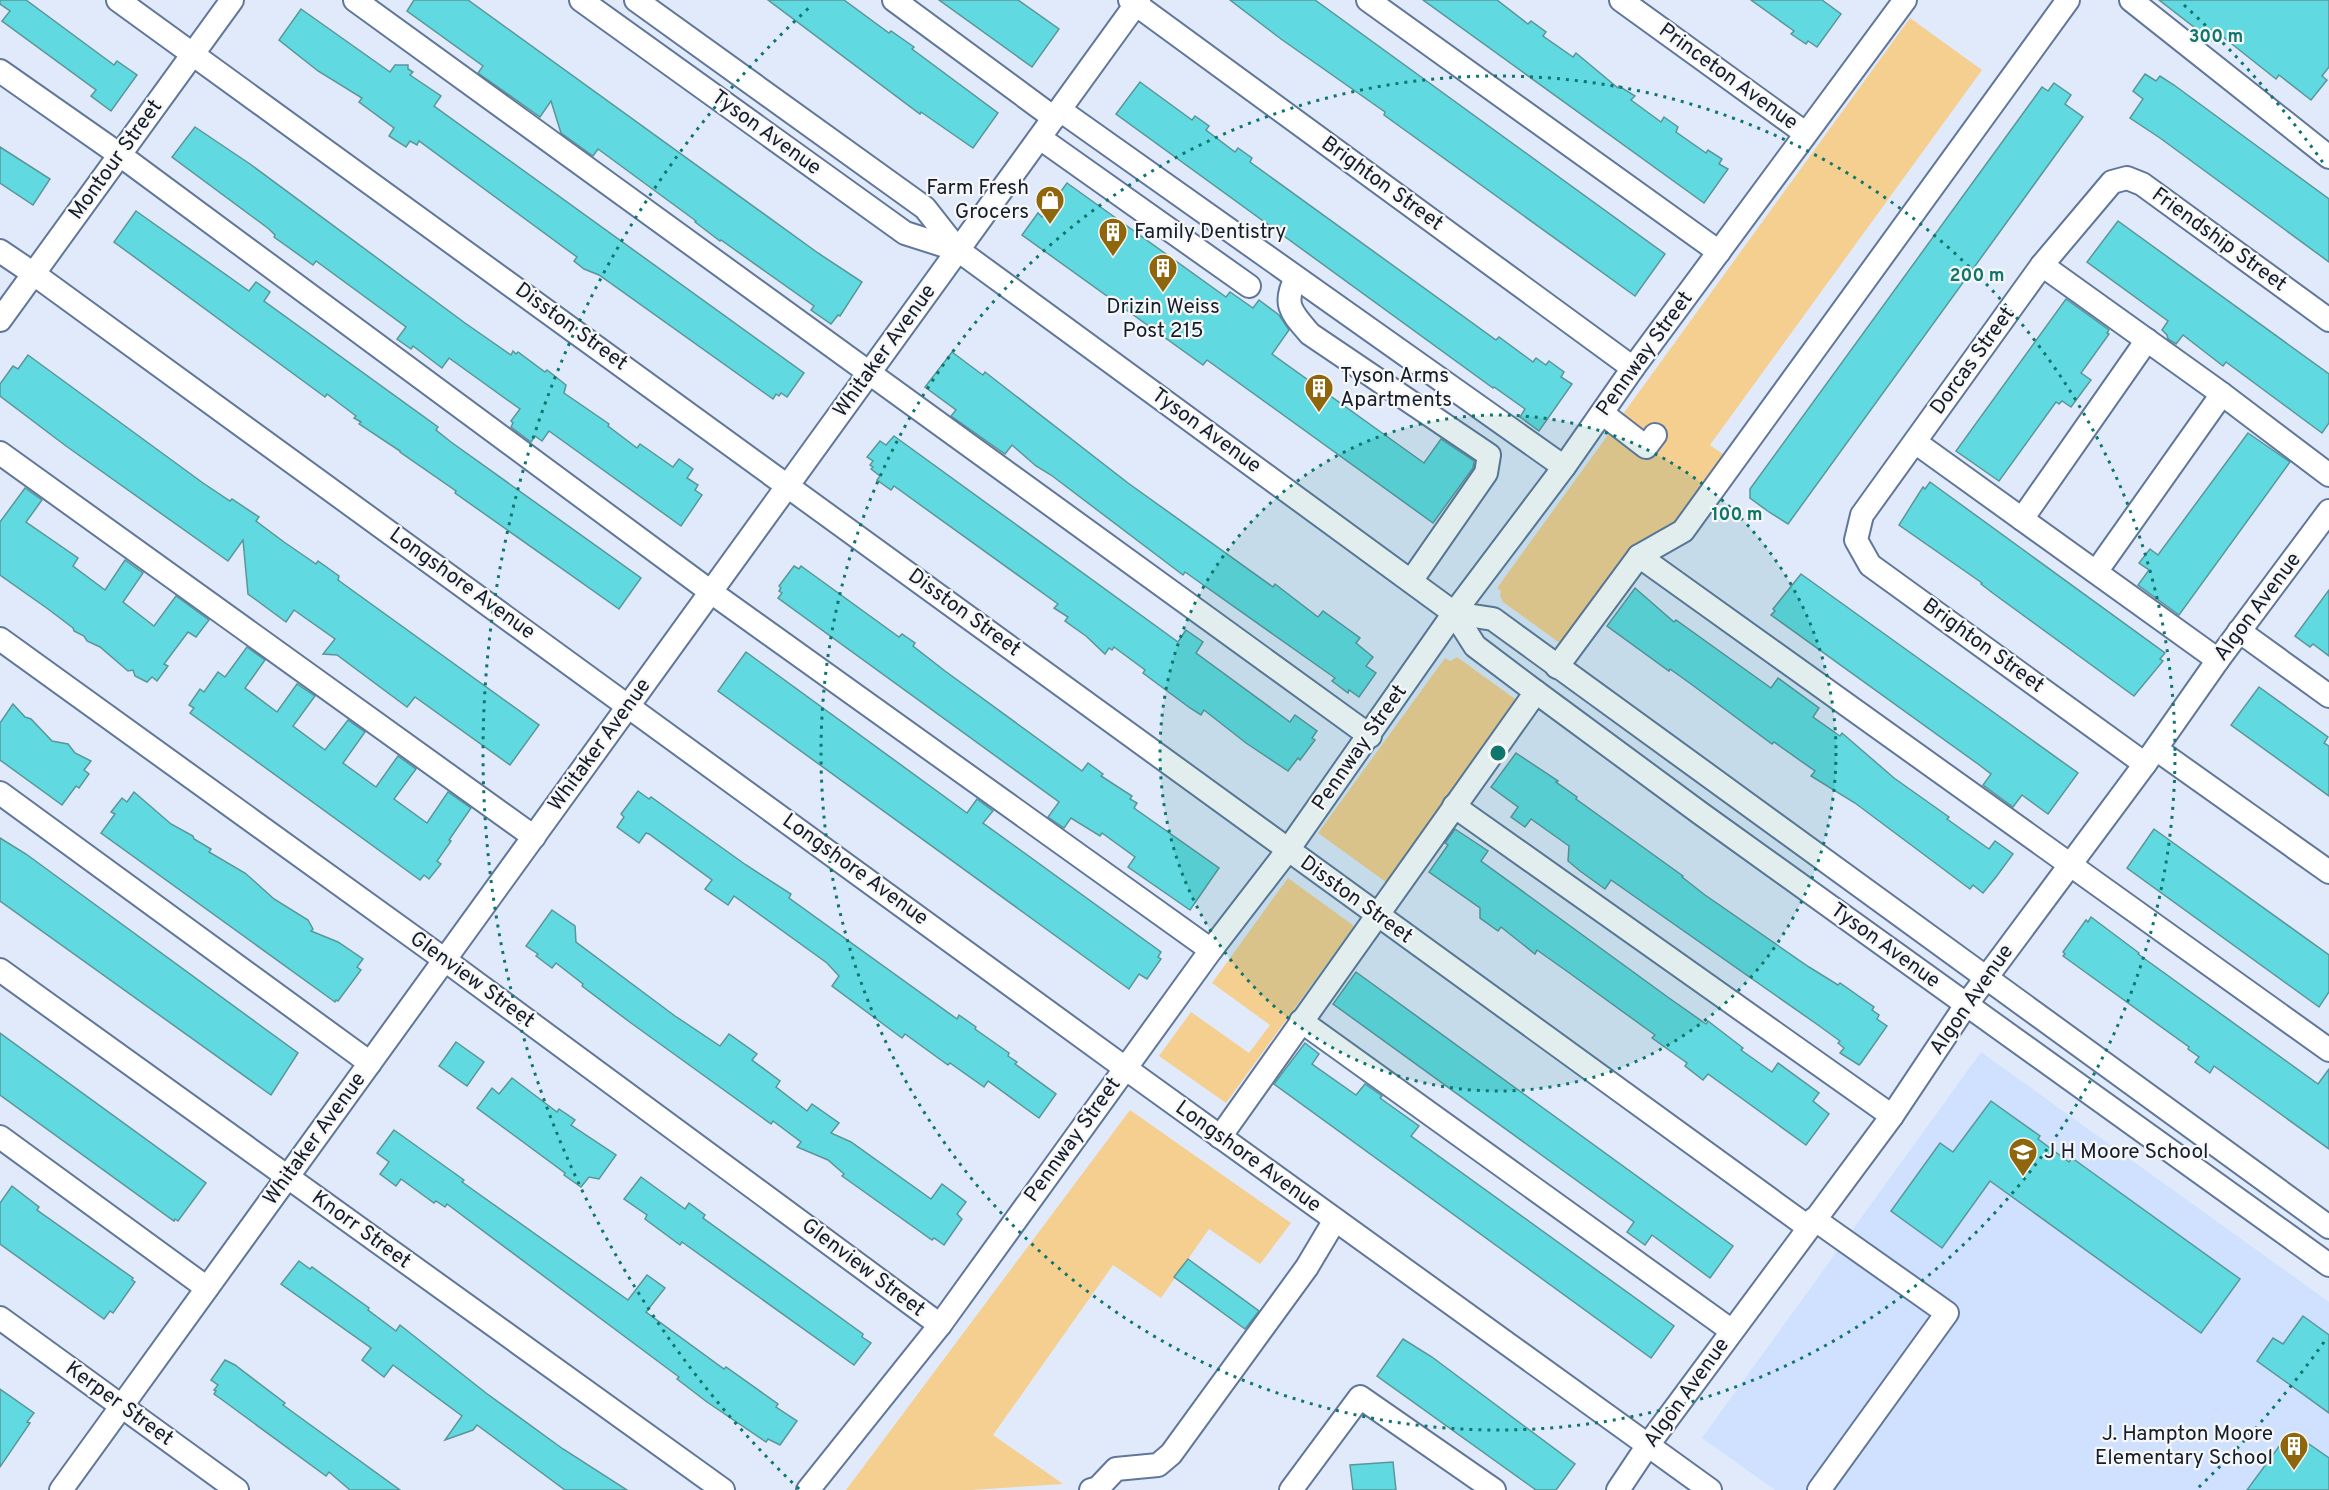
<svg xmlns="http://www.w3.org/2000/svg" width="2329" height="1490" font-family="Overpass,sans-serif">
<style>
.built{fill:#cfe1fe}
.green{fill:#f5cf8f}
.building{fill:#60dae0;stroke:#5a9699;stroke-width:1.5}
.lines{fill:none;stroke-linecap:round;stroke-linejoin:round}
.minor-casing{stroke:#60779b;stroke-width:26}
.minor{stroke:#fff;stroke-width:22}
.ring{fill:none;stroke:#0f766e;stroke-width:3;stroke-dasharray:3 6}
.labels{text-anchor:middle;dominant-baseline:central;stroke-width:4.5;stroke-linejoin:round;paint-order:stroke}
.street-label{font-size:21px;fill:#141d2c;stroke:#f7f7f7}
.poi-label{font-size:21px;fill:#141d2c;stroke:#f7f7f7;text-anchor:start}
.centre{fill:#0f766e;stroke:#f7f7f7;stroke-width:3}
.ring-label{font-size:18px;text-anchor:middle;font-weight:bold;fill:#0f766e;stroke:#f7f7f7;stroke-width:4.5;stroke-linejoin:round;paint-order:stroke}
</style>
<rect width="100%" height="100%" fill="#e0eafb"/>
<!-- built -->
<path class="built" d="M1981 1052 2329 1302V1490H1775L1702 1438Z"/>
<!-- green -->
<g class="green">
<path d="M1910 18 1982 70 1710 445 1727 457 1682 519 1564 646 1503 602 1500 596 1501 591 1497 588Z"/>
<path d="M1457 657 1522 704 1390 885 1318 833 1445 658 1450 661Z"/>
<path d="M1288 878 1354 926 1226 1103 1159 1056 1191 1012 1249 1053 1270 1025 1212 983Z"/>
<path d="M1130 1110 1291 1223 1260 1264 1209 1229 1161 1298 1113 1265 993 1435 1063 1484 970 1490H846Z"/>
</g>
<!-- building -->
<g class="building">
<path d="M0 0H26L114 65 117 61 137 75 111 111 91 96 96 90 2 21 10 11 0 4Z"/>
<path d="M414 0H468L818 253 862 282 840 316 838 315 831 324 811 310 814 306 721 240 720 241 695 222 696 221 598 149 593 156 561 133 551 101 540 117 478 73 483 66 407 11Z"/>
<path d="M768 0H844L889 33 891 31 914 47 912 49 998 113 973 148 921 112 920 114Z"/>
<path d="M939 0H1018L1059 29 1032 67Z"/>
<path d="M1230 0H1315L1665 254 1635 296 1384 115 1385 112 1281 39Z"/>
<path d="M1423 0H1497L1528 24 1531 21 1546 32 1543 36 1573 57 1576 53 1618 88 1619 86 1635 96 1631 100 1661 122 1664 117 1678 127 1676 132 1706 153 1708 150 1722 159 1719 164 1728 169 1704 203Z"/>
<path d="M1751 0H1822L1841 14 1817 47 1808 41 1806 44 1791 34 1794 31Z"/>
<path d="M2159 0H2329V67L2322 76 2327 80 2311 100 2279 75 2276 79 2218 33 2212 41Z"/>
<path d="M301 9 390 72 395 65H408V69L413 72 410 75 441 96 434 106 804 373 787 397 781 393 779 396 776 394 773 399 599 275 584 269 574 261 577 257 419 141 417 145 410 141 406 147 389 136 394 128 359 102 362 98 318 71 279 40Z"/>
<path d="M2145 74 2156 81 2160 76 2174 85 2329 199V262L2160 138 2130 118 2143 99 2133 91Z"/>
<path d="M1140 82 1192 120 1195 116 1209 126 1206 130 1235 152 1238 148 1252 158 1250 162 1496 340 1499 337 1533 362 1536 358 1546 365 1549 361 1564 372 1561 377 1572 384 1539 431 1520 417 1525 409 1494 387 1493 388 1116 114Z"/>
<path d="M2054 83 2071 95 2065 104 2083 117 1788 524 1769 512 1750 498V489L2032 101 2042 87 2048 91Z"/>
<path d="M195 127 250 164 465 323 511 355 513 351 516 354 518 352 545 372 547 370 566 385 564 393 609 424 608 426 637 448 640 444 673 467 679 459 693 469 687 478 698 485 695 490 702 495 681 526 549 431 542 441 535 436 531 442 511 427 513 423 511 421 520 409 449 358 442 368 413 346 411 349 397 339 406 327 316 261 313 265 274 237 275 235 269 229 172 157Z"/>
<path d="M0 147 50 179 33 205 0 183Z"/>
<path d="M1067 183 1226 297 1230 292 1253 308 1259 300 1279 315 1289 330 1272 354 1424 463 1441 439 1474 461 1473 468 1433 523 1207 360 1203 365 1022 235 1038 213 1042 217Z"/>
<path d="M136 211 249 291 256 282 270 292 264 301 438 427 436 430 451 442 641 578 619 609 455 493 456 491 400 452V451L359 424 361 422 354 418 356 416 327 394 325 397 114 242Z"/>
<path d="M2118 221 2329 374V423L2322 433 2226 362 2223 366 2183 335 2176 344 2168 339 2167 335 2162 330 2168 321 2087 262Z"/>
<path d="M2066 299 2109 330 2107 333 2109 334 2081 373 2091 380 2071 407 2062 401 2059 404 2056 402 1999 481 1956 451Z"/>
<path d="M952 352 980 373 983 375 985 372 1128 483 1273 587 1275 584 1318 617 1323 611 1360 638 1356 643 1373 657 1366 666 1376 673 1359 697 1349 690 1348 693 1332 681 1335 678 1185 572 1183 575 1051 475 1036 466 1012 445 1005 454 951 416 956 410 925 387Z"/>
<path d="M28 355 203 483 230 501 232 499 259 517 256 521 284 542 316 564 318 561 339 576 338 580 539 725 510 765 415 697 407 707 337 655 323 654 335 639 294 610 286 622 248 594 243 540 228 561 66 446 0 396V384L13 366 18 369Z"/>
<path d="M2248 433 2290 462 2179 615 2138 585 2149 570 2139 563 2150 549 2158 555Z"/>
<path d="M894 436 1178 642 1186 630 1203 642 1196 653 1290 722 1295 715 1317 731 1312 738 1315 740 1300 760 1298 758 1288 771 1246 743 1204 710 1201 715 1190 708 1143 673 1145 670 1114 647 1112 650 1109 648 1105 654 1086 636 1065 621 1068 617 1054 608 1058 604 894 486 891 490 877 480 880 476 871 469 873 467 870 465 873 461 867 457 880 441 886 445Z"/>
<path d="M1930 482 2165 653 2160 659 2163 661 2134 696 1994 594 1981 584 1982 583 1899 525 1923 487 1925 489Z"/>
<path d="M25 488 42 500 26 522 78 558 73 566 105 590 125 560 143 573 123 602 154 626 176 596 209 620 196 637 188 632 164 664 168 666 157 681 152 677 147 682 135 676 133 670 128 671 100 647 87 641 84 636 74 631 73 628 48 609 0 575V522Z"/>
<path d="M794 566 799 569 801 566 899 637 902 634 915 643 913 646 945 671 1082 771 1088 763 1103 774 1101 776 1132 796 1130 799 1137 803 1134 808 1219 868 1190 910 1128 867 1135 857 1102 833 1100 836 1071 818 1064 828 1048 817 1059 802 778 598 782 593 779 591 781 588 779 586Z"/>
<path d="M1801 574 2078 773 2048 814 2022 795 2013 807 1983 785 1991 774 1978 764 1771 615 1775 611 1773 609Z"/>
<path d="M1635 588 1674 622 1676 620 1771 688 1778 678 1819 708 1813 717 1840 736 1842 733 1894 778 1949 817 1947 819 1989 849 1995 841 2013 854 1996 877 1983 893 1973 885 1970 889 1855 803 1811 776 1815 771 1774 742 1772 744 1691 684 1670 669 1669 671 1607 626Z"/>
<path d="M2329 590V656L2313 644 2310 647 2295 636Z"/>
<path d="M247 647 265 660 245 688 277 712 297 684 315 696 293 726 325 750 348 720 365 732 343 763 376 787 398 756 416 769 394 799 427 823 448 792 471 808 449 840 451 841 437 861 441 864 429 879 424 875 420 880 190 713 194 708 189 705 200 689 204 692 218 672 225 677Z"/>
<path d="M746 652 967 813 977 799 993 811 983 823 1161 952 1158 957 1161 959 1147 979 1139 974 1129 989 718 691Z"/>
<path d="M2259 687 2328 737 2324 743 2329 746V796L2231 725Z"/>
<path d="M13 704 25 717 31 719 52 741 68 744 75 753 91 761 84 770 89 774 79 788 76 786 62 805 0 760V723Z"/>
<path d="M1516 753 1558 781 1556 782 1577 797 1576 799 1683 876 1682 877 1705 895 1809 967 1838 985 1840 983 1874 1007 1872 1010 1879 1015 1877 1019 1887 1026 1861 1063 1859 1065 1840 1053 1844 1048 1838 1043 1840 1041 1818 1025 1611 880 1605 889 1580 871 1568 861 1569 846 1531 819 1525 827 1511 817 1518 807 1491 787Z"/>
<path d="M638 791 649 799 651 797 746 865 791 894 789 898 957 1019 959 1015 976 1027 975 1029 1009 1053 1008 1056 1017 1062 1015 1064 1056 1094 1039 1118 988 1081 984 1087 950 1063 948 1065 905 1034 902 1038 875 1018 832 986 839 976 827 963 734 896 728 905 705 889 712 880 649 834 646 833 639 843 617 827 624 817 621 814Z"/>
<path d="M134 792 171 824 193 836 194 839 211 849 209 852 245 873 274 899 308 920 313 929 311 931 338 942 363 959 357 967 361 970 338 1001 336 1000 335 1002 101 833 115 814 111 812 122 798 127 802Z"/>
<path d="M1455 829 1488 851 1481 861 1669 998 1706 1024 1708 1021 1743 1048 1741 1050 1772 1072 1778 1063 1819 1093 1813 1101 1829 1114 1806 1145 1708 1074 1703 1080 1685 1066 1687 1063 1652 1038 1655 1035 1568 972 1537 950 1535 954 1501 927 1498 931 1480 918V908L1429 872 1448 845 1445 843Z"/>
<path d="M2154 829 2329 955V992L2319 1007 2127 868Z"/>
<path d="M0 838 26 854 298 1053 271 1095 0 901Z"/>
<path d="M552 910 575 926 576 942 675 1016 720 1046 729 1034 757 1054 752 1060 780 1081 776 1087 807 1111 812 1104 839 1123 831 1133 851 1142 931 1199 942 1184 966 1202 957 1214 962 1219 944 1245 934 1238 932 1240 842 1176 844 1174 828 1160 797 1147 801 1142 773 1121 771 1124 631 1023 582 986 583 984 556 963 552 968 536 956 538 954 526 946Z"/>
<path d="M2091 917 2139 953 2138 954 2318 1084 2329 1069V1149L2214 1066 2210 1073 2195 1062 2199 1057 2188 1049 2189 1047 2063 956 2065 954 2063 952 2086 920 2088 922Z"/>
<path d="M1356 972 1733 1246 1710 1278 1652 1235 1645 1245 1627 1232 1634 1222 1333 1004Z"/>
<path d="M0 1033 206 1183 178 1221 175 1219 174 1221 0 1095Z"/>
<path d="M456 1042 484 1062 467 1086 439 1066Z"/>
<path d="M1305 1043 1319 1054 1312 1064 1356 1095 1365 1084 1382 1096 1380 1098 1419 1126 1411 1136 1674 1326 1651 1358 1274 1084Z"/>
<path d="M512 1078 557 1112 559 1109 575 1120 571 1125 616 1155 599 1179 589 1177 581 1187 564 1175 565 1173 477 1108 492 1088 499 1094Z"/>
<path d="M1991 1101 2040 1136 2038 1139 2069 1162 2072 1158 2240 1279 2201 1333 1990 1181 1942 1248 1891 1211 1940 1143 1953 1152Z"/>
<path d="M394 1130 464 1180 462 1182 628 1300 647 1275 665 1288 646 1312 724 1369 726 1367 778 1404 776 1407 797 1421 780 1445 768 1439 766 1442 707 1402 677 1379 679 1377 447 1204 445 1207 436 1201 434 1203 401 1179 396 1186 380 1174 389 1162 377 1153Z"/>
<path d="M641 1177 685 1209 689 1203 705 1215 703 1218 863 1334 862 1337 871 1343 854 1365 682 1242 680 1245 645 1219 647 1215 624 1199Z"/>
<path d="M12 1186 39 1207 37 1210 133 1278 132 1280 135 1282 113 1313 110 1311 104 1319 0 1244V1203Z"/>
<path d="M1188 1259 1259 1311 1245 1329 1174 1277Z"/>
<path d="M299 1261 310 1269 312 1267 369 1308 368 1310 396 1331 400 1325 486 1393 563 1449 627 1490H565L477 1425 473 1430 445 1440 462 1416 393 1365 384 1377 362 1360 371 1348 281 1284Z"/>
<path d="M2303 1316 2329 1335V1413L2257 1361 2273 1338 2283 1344Z"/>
<path d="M1403 1339 1432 1357 1575 1464 1556 1490H1536L1377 1376Z"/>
<path d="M225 1360 235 1365 285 1403 283 1405 400 1490H350L329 1472 326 1476 221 1399 214 1394 216 1391 214 1390 218 1385 211 1380Z"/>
<path d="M0 1389 34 1413 27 1422 30 1423 0 1467Z"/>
<path d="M2283 1441 2302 1455 2309 1444 2329 1458V1490H2247Z"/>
<path d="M1393 1462 1396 1490H1353L1350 1465Z"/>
</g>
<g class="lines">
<!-- minor casing -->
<g class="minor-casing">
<g id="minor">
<path d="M118 0 1808 1227"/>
<path d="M355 0 1370 736"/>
<path d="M581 0 905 233 958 250"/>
<path d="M636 0 925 208 958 250 1454 613 1475 646 1536 692 1700 813 2329 1265"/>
<path d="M894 0 1054 118"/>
<path d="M1130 0 1633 368"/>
<path d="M1368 0 1719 252"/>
<path d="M1621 0 1805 133"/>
<path d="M2131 0 2329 157"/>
<path d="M0 71 120 155 711 592 1211 950"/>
<path d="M1060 110 1564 467"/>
<path d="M1040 138 1249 286"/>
<path d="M0 251 34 274 1125 1068 1710 1490"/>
<path d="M2042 265 2222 394 2329 475"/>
<path d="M1296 278C1282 305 1292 313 1310 334L1489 455 1486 473 1411 581"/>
<path d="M0 320 232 0"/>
<path d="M1602 413 1646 447 1655 435"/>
<path d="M1915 442 2218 660"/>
<path d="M0 453 534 837"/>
<path d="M2022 519 2147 340"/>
<path d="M1639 556 2329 1050"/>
<path d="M2096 572 2222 394"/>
<path d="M1454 613 1493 619 2329 1227"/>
<path d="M2239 631 2329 696"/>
<path d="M0 639 445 960 940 1325"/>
<path d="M1557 667 1639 556 1683 531 2068 0"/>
<path d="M2156 749 2329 872"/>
<path d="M2145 764 1870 565 1856 540 1862 515 2042 265 2112 182 2127 178 2142 184 2329 320"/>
<path d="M0 793 370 1063"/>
<path d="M1454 806 1892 1116"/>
<path d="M0 970 723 1490"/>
<path d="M1301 1021 1732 1331"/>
<path d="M0 1137 207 1288"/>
<path d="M1220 1137 1536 692"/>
<path d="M1814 1219 1947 1313 1819 1490"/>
<path d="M0 1318 237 1490"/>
<path d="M61 1490 1139 0"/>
<path d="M808 1490 940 1325 1211 950 1288 850 1454 613 1564 467 1633 368 1905 0"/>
<path d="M1091 1490 1098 1488 1116 1469 1158 1465 1171 1454 1307 1267 1335 1220"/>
<path d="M1291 1490 1360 1397 1494 1490"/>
<path d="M1618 1490 1648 1445 1892 1116 1966 1005 2145 764 2218 660 2329 511"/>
</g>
</g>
<!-- minor -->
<use href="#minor" class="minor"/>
</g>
<!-- distance rings -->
<circle cx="1498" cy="753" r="338" fill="#0f766e" fill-opacity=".12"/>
<g class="ring">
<circle cx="1498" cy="753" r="338"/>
<circle cx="1498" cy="753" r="677"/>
<path d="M2324 1342A1015 1015 0 0 1 2197 1489M799 1489A1015 1015 0 0 1 812 5M2184 5A1015 1015 0 0 1 2324 164"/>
</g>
<!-- icons -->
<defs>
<g id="shop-pin" transform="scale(1.5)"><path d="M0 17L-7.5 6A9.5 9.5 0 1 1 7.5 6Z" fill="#8f660c" stroke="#f7f7f7"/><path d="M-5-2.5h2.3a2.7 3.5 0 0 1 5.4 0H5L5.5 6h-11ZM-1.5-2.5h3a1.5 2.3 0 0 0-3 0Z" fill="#fff"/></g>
<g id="building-pin" transform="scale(1.5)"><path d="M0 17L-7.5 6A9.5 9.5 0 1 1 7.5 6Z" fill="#8f660c" stroke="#f7f7f7"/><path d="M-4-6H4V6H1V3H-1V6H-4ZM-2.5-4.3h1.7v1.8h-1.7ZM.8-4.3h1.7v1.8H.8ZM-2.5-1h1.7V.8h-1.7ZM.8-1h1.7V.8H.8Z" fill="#fff"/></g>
<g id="school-pin" transform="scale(1.5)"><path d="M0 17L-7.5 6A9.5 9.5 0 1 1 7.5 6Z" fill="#8f660c" stroke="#f7f7f7"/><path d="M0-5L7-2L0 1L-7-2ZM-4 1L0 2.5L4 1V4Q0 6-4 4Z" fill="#fff"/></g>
</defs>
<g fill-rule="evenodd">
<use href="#shop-pin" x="1050" y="200"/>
<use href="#building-pin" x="1113" y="232"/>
<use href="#building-pin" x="1163" y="268"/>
<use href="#building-pin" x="1319" y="388"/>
<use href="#school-pin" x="2023" y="1152"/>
<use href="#building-pin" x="2294" y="1446"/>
</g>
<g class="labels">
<!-- street labels -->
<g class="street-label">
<text transform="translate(1728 77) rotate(36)">Princeton Avenue</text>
<text transform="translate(766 133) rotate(36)">Tyson Avenue</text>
<text transform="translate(116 160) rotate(-54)">Montour Street</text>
<text transform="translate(1382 184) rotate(36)">Brighton Street</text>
<text transform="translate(2219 240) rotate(36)">Friendship Street</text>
<text transform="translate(571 327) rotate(36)">Disston Street</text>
<text transform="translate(885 351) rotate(-54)">Whitaker Avenue</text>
<text transform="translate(1645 354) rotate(-54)">Pennway Street</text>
<text transform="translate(1973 361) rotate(-54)">Dorcas Street</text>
<text transform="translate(1206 431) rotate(36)">Tyson Avenue</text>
<text transform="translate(462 584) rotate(36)">Longshore Avenue</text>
<text transform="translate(2258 607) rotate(-53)">Algon Avenue</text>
<text transform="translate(964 613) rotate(36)">Disston Street</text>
<text transform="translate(1983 646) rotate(36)">Brighton Street</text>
<text transform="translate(600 745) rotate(-54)">Whitaker Avenue</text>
<text transform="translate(1360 748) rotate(-55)">Pennway Street</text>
<text transform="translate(855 870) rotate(36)">Longshore Avenue</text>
<text transform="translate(1356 900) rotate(36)">Disston Street</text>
<text transform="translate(1885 946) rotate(36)">Tyson Avenue</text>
<text transform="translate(472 980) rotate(36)">Glenview Street</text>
<text transform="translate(1972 1000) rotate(-55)">Algon Avenue</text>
<text transform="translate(315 1139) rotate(-54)">Whitaker Avenue</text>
<text transform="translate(1073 1140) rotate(-54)">Pennway Street</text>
<text transform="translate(1248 1157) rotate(36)">Longshore Avenue</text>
<text transform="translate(361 1230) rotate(36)">Knorr Street</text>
<text transform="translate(863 1268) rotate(37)">Glenview Street</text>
<text transform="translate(1687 1393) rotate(-54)">Algon Avenue</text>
<text transform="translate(119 1404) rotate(36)">Kerper Street</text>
</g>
<!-- poi labels -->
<g class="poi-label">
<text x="1029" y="188" text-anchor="end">Farm Fresh<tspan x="1029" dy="24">Grocers</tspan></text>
<text x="1134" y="232">Family Dentistry</text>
<text x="1163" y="307" text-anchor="middle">Drizin Weiss<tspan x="1163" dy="24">Post 215</tspan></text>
<text x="1340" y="376">Tyson Arms<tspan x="1340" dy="24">Apartments</tspan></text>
<text x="2044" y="1152">J H Moore School</text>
<text x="2273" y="1434" text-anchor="end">J. Hampton Moore<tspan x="2273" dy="24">Elementary School</tspan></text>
</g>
</g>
<circle cx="1498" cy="753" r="9" class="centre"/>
<g class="ring-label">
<text x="2216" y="42">300 m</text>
<text x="1977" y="281">200 m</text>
<text x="1737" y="520">100 m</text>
</g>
</svg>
